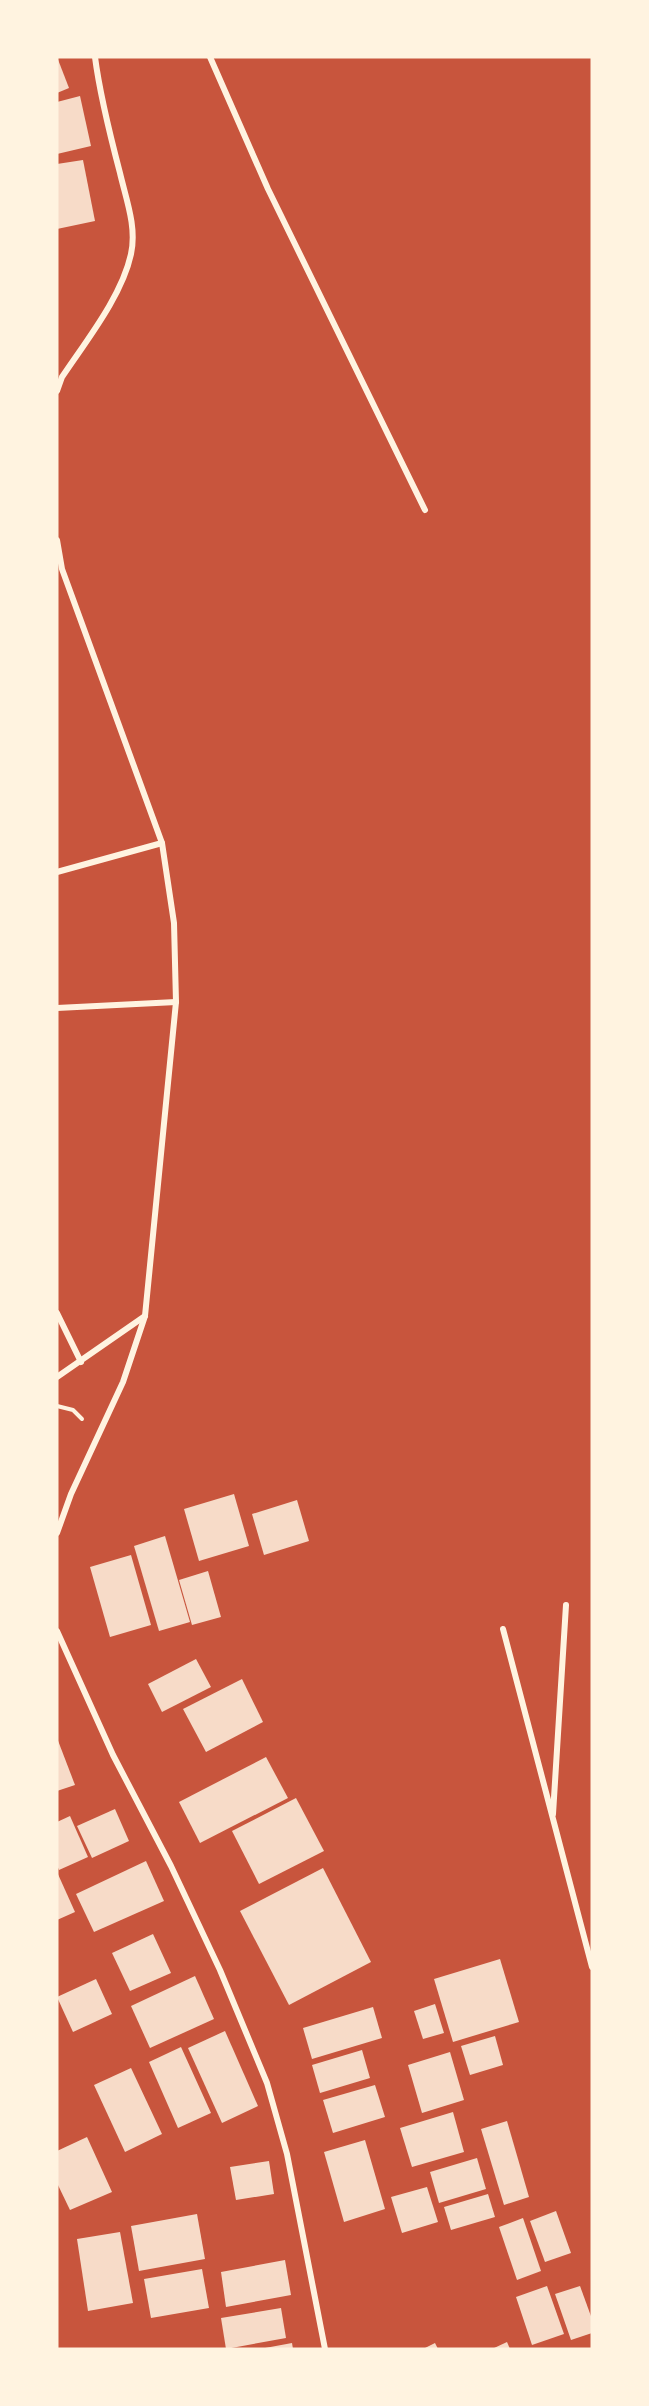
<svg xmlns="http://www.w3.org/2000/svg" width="649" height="2406" font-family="'Sofia Sans Condensed',sans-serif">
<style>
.building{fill:#f7dbc8}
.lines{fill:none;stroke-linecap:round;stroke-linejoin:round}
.path{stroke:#fff3e0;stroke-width:4}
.minor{stroke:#fff3e0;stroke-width:6}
</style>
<rect width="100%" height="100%" fill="#c8553d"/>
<!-- building -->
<g class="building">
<path d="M57 57 69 88 57 93Z"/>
<path d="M80 96 91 146 57 154V102Z"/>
<path d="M83 160 95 221 57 229V164Z"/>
<path d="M234 1494 249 1546 199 1561 184 1509Z"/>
<path d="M297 1500 309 1541 264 1555 252 1514Z"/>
<path d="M165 1536 190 1622 159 1631 134 1546Z"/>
<path d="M131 1555 151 1625 110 1637 90 1567Z"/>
<path d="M208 1571 221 1617 192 1625 179 1580Z"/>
<path d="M196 1659 211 1687 162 1712 148 1684Z"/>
<path d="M242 1679 263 1722 206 1752 183 1709Z"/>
<path d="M57 1738 75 1785 57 1791Z"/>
<path d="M266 1757 288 1798 200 1843 179 1802Z"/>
<path d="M296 1798 324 1851 259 1884 232 1831Z"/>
<path d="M115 1809 129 1841 92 1858 77 1826Z"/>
<path d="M70 1816 88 1857 59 1870 57 1865V1822Z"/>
<path d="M146 1861 164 1901 94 1932 76 1894Z"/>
<path d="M323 1868 371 1962 289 2005 240 1911Z"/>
<path d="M57 1872 75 1912 57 1920Z"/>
<path d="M153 1934 171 1973 130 1991 112 1953Z"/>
<path d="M500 1959 519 2022 453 2042 434 1979Z"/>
<path d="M195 1976 214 2019 150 2048 131 2006Z"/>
<path d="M96 1979 112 2014 73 2032 57 1997Z"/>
<path d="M435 2004 444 2033 423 2039 414 2011Z"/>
<path d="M373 2007 382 2038 312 2059 303 2028Z"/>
<path d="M225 2031 258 2106 222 2123 188 2048Z"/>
<path d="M495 2036 503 2065 470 2075 461 2046Z"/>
<path d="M181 2047 211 2113 178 2128 149 2062Z"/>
<path d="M362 2050 370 2078 320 2093 312 2065Z"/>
<path d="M450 2052 464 2100 422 2113 408 2065Z"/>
<path d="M131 2068 162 2134 125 2152 94 2085Z"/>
<path d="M375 2085 385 2117 333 2133 323 2100Z"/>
<path d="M453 2112 464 2152 412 2167 400 2128Z"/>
<path d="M507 2121 529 2197 504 2205 481 2129Z"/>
<path d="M87 2137 112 2192 70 2210 57 2183V2151Z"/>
<path d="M365 2140 385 2209 344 2222 324 2152Z"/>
<path d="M477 2158 486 2189 439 2203 430 2172Z"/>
<path d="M269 2161 274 2194 236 2200 230 2167Z"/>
<path d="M427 2187 438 2222 402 2233 391 2197Z"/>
<path d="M488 2194 495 2217 451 2230 444 2207Z"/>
<path d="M556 2211 571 2253 545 2262 530 2221Z"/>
<path d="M197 2214 205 2259 139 2271 131 2226Z"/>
<path d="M523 2218 541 2271 517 2280 499 2227Z"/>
<path d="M120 2232 133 2303 88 2311 77 2239Z"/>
<path d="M285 2260 291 2295 226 2307 221 2272Z"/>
<path d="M202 2269 209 2308 151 2318 144 2279Z"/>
<path d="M547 2286 564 2334 532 2345 516 2297Z"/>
<path d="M580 2286 592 2319V2333L571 2340 555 2294Z"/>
<path d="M281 2308 286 2338 226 2349 221 2318Z"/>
<path d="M507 2342 510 2349H492Z"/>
<path d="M292 2343 293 2349H265V2348Z"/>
<path d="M435 2343 438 2349H423Z"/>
</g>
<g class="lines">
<!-- path -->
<path class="path" d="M57 1406 73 1410 82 1419"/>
<!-- minor -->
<g class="minor">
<path d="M210 57 268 189 425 510"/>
<path d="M57 391 62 377C86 341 122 296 131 254 137 227 126 199 120 173 110 135 100 96 95 57"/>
<path d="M57 540 62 569 162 843 174 923 176 1002 145 1316 123 1382 71 1494 57 1533"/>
<path d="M57 872 162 843"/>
<path d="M57 1008 176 1002"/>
<path d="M57 1313 81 1362"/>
<path d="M57 1377 145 1316"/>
<path d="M503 1629 592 1967"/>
<path d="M57 1631 113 1755 171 1866 220 1970 267 2083 287 2154 325 2349"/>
<path d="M553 1814 566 1605"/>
</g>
</g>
<!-- border -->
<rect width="649" height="2406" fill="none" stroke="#fff3e0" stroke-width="117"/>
</svg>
